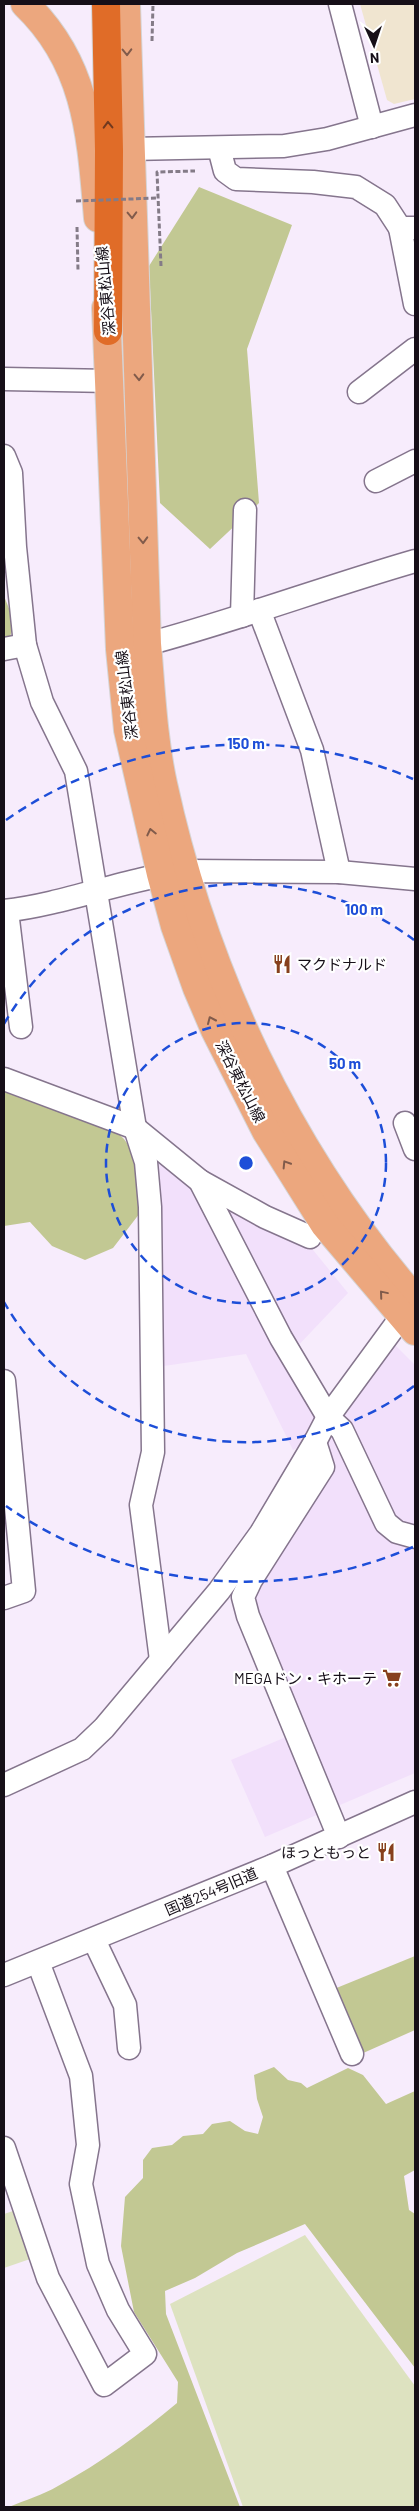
<svg xmlns="http://www.w3.org/2000/svg" width="419" height="2511" font-family="Barlow,'Noto Sans JP',sans-serif">
<style>
.built{fill:#f2e0fb}
.education{fill:#f0e5d0}
.green{fill:#dde2c0}
.forest{fill:#c2c893}
.lines{fill:none;stroke-linecap:round;stroke-linejoin:round}
.minor-casing{stroke:#85758d;stroke-width:25}
.major-casing{stroke:#d5d4d5;stroke-width:30}
.highway-casing{stroke:#d5d4d5;stroke-width:30}
.path{stroke:#847b87;stroke-width:3;stroke-dasharray:5 2.5;stroke-linecap:butt}
.minor{stroke:#fff;stroke-width:22}
.major{stroke:#eca77e;stroke-width:28}
.highway{stroke:#e06c28;stroke-width:28}
.path-bridge{stroke:#847b87;stroke-width:3;stroke-dasharray:5 2.5;stroke-linecap:butt}
.oneway{stroke:#815b4b}
.oneway2{stroke:#71391f}
.ring{fill:none;stroke:#1d4ed8;stroke-width:2.5;stroke-dasharray:9 6}
.labels{text-anchor:middle;dominant-baseline:central;stroke-width:4.5;stroke-linejoin:round;paint-order:stroke}
.street-label{font-size:15px;fill:#160f18;stroke:#fff}
.poi-label{font-size:15px;fill:#160f18;stroke:#fff;text-anchor:end}
.centre{fill:#1d4ed8;stroke:#fff;stroke-width:2.5}
.ring-label{font-size:15px;text-anchor:middle;font-weight:bold;fill:#1d4ed8;stroke:#fff;stroke-width:4.5;stroke-linejoin:round;paint-order:stroke}
</style>
<rect width="100%" height="100%" fill="#f7ecfc"/>
<!-- built -->
<path class="built" d="M149 1147 309 1245 348 1293 294 1350 337 1419 395 1345 415 1365V1773L265 1837 231 1760 286 1737 237 1613 230 1584 299 1447 293 1450 246 1354 157 1367Z"/>
<!-- education -->
<path class="education" d="M360 4H415V99L394 104 387 100Z"/>
<!-- green -->
<g class="green">
<path d="M16 2210 33 2258 4 2268V2214Z"/>
<path d="M305 2235 415 2386V2507H243L170 2304Z"/>
</g>
<!-- forest -->
<g class="forest">
<path d="M199 187 292 225 247 349 259 503 210 549 160 503 149 266Z"/>
<path d="M4 596 14 621 9 642 4 643Z"/>
<path d="M4 1087C29 1096 110 1120 124 1139 137 1155 141 1189 143 1209L113 1248 85 1260 52 1246 30 1222 4 1226Z"/>
<path d="M415 1956V2030L361 2054 334 1989Z"/>
<path d="M274 2067 288 2080 301 2083 307 2088 348 2068 363 2075 386 2104 415 2091V2170L404 2176 409 2210 415 2214V2368L305 2224 237 2253 195 2278 165 2291 166 2314 240 2507H9C25 2500 43 2495 58 2486 101 2463 140 2434 177 2403L178 2382 134 2312 121 2246 125 2197 143 2178V2160L152 2148 172 2145 183 2136 203 2134 212 2124 230 2121 245 2131 258 2134 263 2117 257 2099 254 2075Z"/>
</g>
<g class="lines">
<!-- minor casing -->
<g class="minor-casing">
<g id="minor">
<path d="M340 4 372 127"/>
<path d="M219 148 225 171 236 179 313 182 356 187 385 205 400 228H415"/>
<path d="M129 149 284 146 327 139 415 115"/>
<path d="M400 228 415 304"/>
<path d="M4 379 110 381"/>
<path d="M359 392 415 349"/>
<path d="M4 456 11 473 15 547 25 645"/>
<path d="M376 481 415 461"/>
<path d="M259 610 312 750 339 872"/>
<path d="M242 616 245 510"/>
<path d="M147 644C237 620 325 587 415 561"/>
<path d="M4 649 25 645 42 702 76 771 135 1128 146 1162 150 1207 153 1452 141 1505 161 1660"/>
<path d="M4 911C66 904 124 879 186 871L339 872 415 879"/>
<path d="M7 911 21 1027"/>
<path d="M4 1079 135 1128 200 1181 281 1338 328 1417 342 1430 386 1523 397 1532 415 1537"/>
<path d="M405 1123 415 1149"/>
<path d="M200 1181 265 1217 310 1237"/>
<path d="M4 1381 24 1591 4 1598"/>
<path d="M315 1442 323 1467 251 1580 243 1597 248 1616 339 1837"/>
<path d="M4 1785 82 1749 104 1728 219 1591 261 1533 315 1442 328 1417 402 1316"/>
<path d="M272 1866 352 2054"/>
<path d="M94 1940 125 2005 129 2048"/>
<path d="M4 1975 272 1866 415 1802"/>
<path d="M4 2148 48 2278 104 2385 145 2354 118 2310 98 2264 81 2184 88 2145 81 2076 38 1962"/>
</g>
</g>
<!-- major casing -->
<g class="major-casing">
<g id="major">
<path d="M25 4C88 64 91 137 98 218"/>
<path d="M126 4 147 644C151 691 153 738 163 784 204 972 288 1153 415 1299"/>
<path d="M106 308 120 649 128 730 161 874 175 926 197 988 215 1030 266 1131 325 1225 415 1331"/>
</g>
</g>
<!-- highway casing -->
<g class="highway-casing">
<path id="highway" d="M106 4 109 151 108 331"/>
</g>
<!-- path -->
<g class="path">
<path d="M152 41 153 4"/>
<path d="M77 227 78 271"/>
<path d="M161 266 157 172 195 171"/>
</g>
<!-- minor -->
<use href="#minor" class="minor"/>
<!-- major -->
<use href="#major" class="major"/>
<!-- highway -->
<use href="#highway" class="highway"/>
<!-- path-bridge -->
<path class="path-bridge" d="M76 201 158 198"/>
</g>
<!-- one-way arrows -->
<defs><path id="oneway-chevron" d="M-2-3.5L2.5 0L-2 3.5" fill="none" stroke-width="1.6" stroke-linecap="round" stroke-linejoin="round" transform="scale(1.25)"/></defs>
<g class="oneway">
<use href="#oneway-chevron" transform="translate(127 52) rotate(89)"/>
<use href="#oneway-chevron" transform="translate(132 215) rotate(88)"/>
<use href="#oneway-chevron" transform="translate(139 377) rotate(88)"/>
<use href="#oneway-chevron" transform="translate(143 540) rotate(88)"/>
<use href="#oneway-chevron" transform="translate(151 832) rotate(-103)"/>
<use href="#oneway-chevron" transform="translate(211 1020) rotate(-114)"/>
<use href="#oneway-chevron" transform="translate(286 1164) rotate(-122)"/>
<use href="#oneway-chevron" transform="translate(383 1294) rotate(-130)"/>
</g>
<use class="oneway2" href="#oneway-chevron" transform="translate(108 125) rotate(-91)"/>
<!-- distance rings -->
<g class="ring">
<circle cx="246" cy="1163" r="140"/>
<path d="M414 1386A279 279 0 0 1 4 1302M4 1024A279 279 0 0 1 414 940"/>
<path d="M413 1547A419 419 0 0 1 6 1506M6 820A419 419 0 0 1 413 779"/>
</g>
<!-- icons -->
<defs>
<g id="restaurant-bare" transform="scale(1.5)"><path d="M-5-6h1v4h1v-4h1v4h1v-4h1v5L-1.5 .5V6h-2V.5L-5-1ZM5-6V6H3V1.5H1.5Q1.5-4 5-6Z" fill="#87401d" stroke="#fff" stroke-width="2.5" paint-order="stroke"/></g>
<g id="supermarket-bare" transform="scale(1.5)"><path d="M-6-5.5h2.5l.6 2H6L4.5 2H-2.5L-4.4-4H-6ZM-1.5 3.2a1.3 1.3 0 1 0 .1 0ZM3 3.2a1.3 1.3 0 1 0 .1 0Z" fill="#87401d" stroke="#fff" stroke-width="2.5" paint-order="stroke"/></g>
</defs>
<g fill-rule="evenodd">
<use href="#restaurant-bare" x="282" y="964"/>
<use href="#supermarket-bare" x="392" y="1678"/>
<use href="#restaurant-bare" x="386" y="1852"/>
</g>
<g class="labels">
<!-- street labels -->
<g class="street-label">
<text transform="translate(105 291) rotate(-95)">深谷東松山線</text>
<text transform="translate(126 695) rotate(-97)">深谷東松山線</text>
<text transform="translate(241 1081) rotate(63)">深谷東松山線</text>
<text transform="translate(211 1891) rotate(-23)">国道254号旧道</text>
</g>
<!-- poi labels -->
<g class="poi-label">
<text x="297" y="964" text-anchor="start">マクドナルド</text>
<text x="377" y="1678">MEGAドン・キホーテ</text>
<text x="371" y="1852">ほっともっと</text>
</g>
</g>
<circle cx="246" cy="1163" r="8" class="centre"/>
<g class="ring-label">
<text x="246" y="749">150 m</text>
<text x="364" y="915">100 m</text>
<text x="345" y="1069">50 m</text>
</g>
<!-- border -->
<rect width="419" height="2511" fill="none" stroke="#160f18" stroke-width="10"/>
<!-- north arrow -->
<g transform="translate(374 45) rotate(177)" stroke="#ffffff" stroke-width="4" paint-order="stroke">
<path d="M0-4L9 19L0 12L-9 19Z" fill="#160f18"/>
<text y="-8" font-size="14" font-weight="bold" text-anchor="middle" fill="#160f18">N</text>
</g>
</svg>
